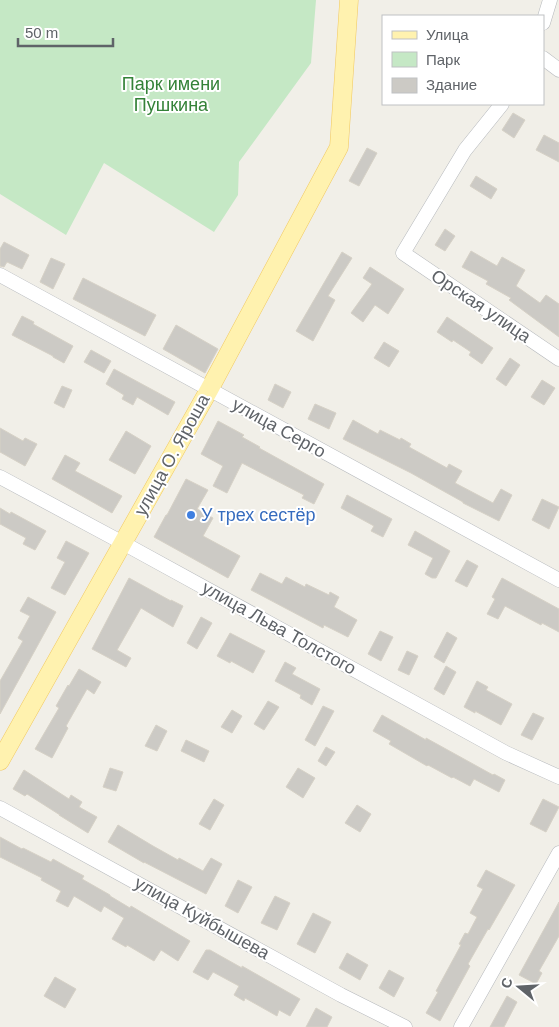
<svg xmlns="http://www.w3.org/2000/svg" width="559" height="1027" font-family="Helvetica,sans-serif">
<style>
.green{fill:#c5e8c5}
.building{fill:#cccac5;stroke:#d6d1c6}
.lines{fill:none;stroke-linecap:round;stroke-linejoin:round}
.minor-casing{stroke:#b5b8bc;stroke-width:15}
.major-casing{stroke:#f2c960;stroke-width:19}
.minor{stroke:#fff;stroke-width:14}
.major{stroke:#fff2af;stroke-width:18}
.shop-dot{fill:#3f7fe0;stroke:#fff;stroke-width:2}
.labels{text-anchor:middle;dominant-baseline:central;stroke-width:4;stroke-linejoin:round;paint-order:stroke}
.park-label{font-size:18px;fill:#348238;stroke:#fff}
.street-label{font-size:18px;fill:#5f6368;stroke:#fff}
.shop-label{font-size:18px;fill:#366cbe;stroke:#fff;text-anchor:start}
</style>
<rect width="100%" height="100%" fill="#f1efe8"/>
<!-- green -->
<path class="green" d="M0 0H316L311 63 239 162 238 195 214 232 104 163 66 235 0 194Z"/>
<!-- building -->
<g class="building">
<path d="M513 113 525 120 514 138 502 130Z"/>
<path d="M544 135 559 143V162L536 150Z"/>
<path d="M367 148 377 153 359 186 349 181Z"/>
<path d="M476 176 497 189 491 199 470 186Z"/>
<path d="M445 229 455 236 445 251 435 245Z"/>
<path d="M4 242 29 255 22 269 7 262 4 267 0 266V249Z"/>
<path d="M471 251 497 266 502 257 525 270 516 286 540 303 546 295 559 304V337L509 300 511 298 486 284 488 281 462 267Z"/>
<path d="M342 252 352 258 328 296 335 300 313 341 296 331Z"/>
<path d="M51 258 65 264 53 289 40 282Z"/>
<path d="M370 267 404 289 388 314 375 305 363 322 351 313 372 284 363 278Z"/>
<path d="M83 278 156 315 145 336 73 299Z"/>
<path d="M22 316 34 322 33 324 73 346 64 363 53 357V356L12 335Z"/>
<path d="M447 317 493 348 482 364 469 355 471 352 453 340 452 342 437 332Z"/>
<path d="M176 325 218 349 205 373 163 349Z"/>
<path d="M384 342 399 351 389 367 374 358Z"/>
<path d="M91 350 111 361 104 373 84 362Z"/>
<path d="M510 358 520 365 506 386 496 379Z"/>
<path d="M114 369 175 402 168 415 137 397 133 405 122 399 124 395 106 384Z"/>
<path d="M542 380 555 388 544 405 531 397Z"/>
<path d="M275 384 291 392 283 408 268 400Z"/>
<path d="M62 386 72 390 64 408 54 403Z"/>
<path d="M315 404 336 413 329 429 308 419Z"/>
<path d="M353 420 378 434 380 430 400 440 401 438 411 444 409 447 447 468 449 464 462 471 455 483 493 503 501 489 512 495 499 521 463 503V502L411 473 343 439Z"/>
<path d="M218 421 244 435 242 437 260 447 259 448 324 484 314 504 302 498 304 495 242 463 227 493 213 486 223 466 201 454Z"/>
<path d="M0 428 23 441 25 438 37 444 25 466 0 452Z"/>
<path d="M126 431 151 446 135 474 109 460Z"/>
<path d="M65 455 80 463 75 471 122 496 112 513 52 479Z"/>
<path d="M186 479 208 490 197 509 213 518 203 536 240 556 228 578 154 537 166 515H167Z"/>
<path d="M347 495 392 519 383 537 371 531 374 526 341 508Z"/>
<path d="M542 499 559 507 549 529 532 520Z"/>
<path d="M0 508 10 514 11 512 46 531 35 550 23 544 26 538 0 524Z"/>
<path d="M415 531 450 551 436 578H432L425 574 433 558 408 545Z"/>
<path d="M66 541 89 553 65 595 51 588 65 562 57 558Z"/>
<path d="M467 560 478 566 467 587 455 581Z"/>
<path d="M260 573 282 584 286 577 305 587 306 584 329 595 330 592 339 597 334 607 357 620 348 637 324 625 323 628 251 590Z"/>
<path d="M129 578 171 601V600L183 606 173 627 141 608 117 650 131 658 126 667 92 649Z"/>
<path d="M502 578 559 609V632L542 623 541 625 505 606 498 619 487 614 495 599 492 597Z"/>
<path d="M28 597 56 612 0 714V681L23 641 18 638 30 616 20 611Z"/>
<path d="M201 617 212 623 197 649 187 643Z"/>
<path d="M380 631 393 637 381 661 368 654Z"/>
<path d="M447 632 457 638 444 663 434 657Z"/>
<path d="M230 633 265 651 253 673 231 661 230 663 217 656Z"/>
<path d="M407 651 418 656 409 675 398 670Z"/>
<path d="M285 662 296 668 292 674 320 689 312 705 300 698 301 695 275 681Z"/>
<path d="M446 666 456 672 444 695 434 689Z"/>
<path d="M79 669 101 682 94 694 87 689 66 726 68 728 52 758 35 749 59 708 56 706 68 685 69 686Z"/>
<path d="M477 681 488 687 486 690 512 704 501 725 475 711V713L464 707Z"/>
<path d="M268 701 279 707 264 730 254 724Z"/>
<path d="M323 706 334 711 315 746 305 740Z"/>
<path d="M232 710 242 716 232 733 221 727Z"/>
<path d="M533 713 544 718 532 740 521 735Z"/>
<path d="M382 715 426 740V738L493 775 494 774 505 780 499 792 474 779 470 786 453 777 452 778 428 765 427 766 389 744 391 741 373 731Z"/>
<path d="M156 725 167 731 157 751 145 746Z"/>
<path d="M186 740 209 751 204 762 181 751Z"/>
<path d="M326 747 335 752 326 766 318 761Z"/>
<path d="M110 768 123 772 116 791 103 787Z"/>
<path d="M298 768 315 778 303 798 286 787Z"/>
<path d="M24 770 69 799 71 795 82 802 79 807 97 817 88 833 59 815H60L27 794 25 796 13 789Z"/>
<path d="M214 799 224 805 210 830 199 824Z"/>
<path d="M543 799 559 807 546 832 530 824Z"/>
<path d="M357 805 371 814 360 832 345 823Z"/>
<path d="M118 825 153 846 178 860 179 858 203 871 211 858 222 864 206 894 144 862V863L108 842Z"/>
<path d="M0 837 22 849 23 848 51 862 53 859 69 868 84 876 82 879 110 895V896L130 908 131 906 190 941 178 961 161 950 154 961 127 945 126 947 112 939 124 918 104 906 101 912 74 896 68 907 56 901 61 891 41 880 42 878 0 857Z"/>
<path d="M486 870 515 885 489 930 488 929 468 964 470 966 440 1021 426 1013 438 992 436 991 461 945 459 944 465 933 468 934 477 917 470 913 483 889 477 886Z"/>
<path d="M238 880 252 887 238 913 225 906Z"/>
<path d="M275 896 290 903 277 930 261 923Z"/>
<path d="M559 902V936L539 971 542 973 536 984 519 975Z"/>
<path d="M313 913 331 922 315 953 297 944Z"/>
<path d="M206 950H210L242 968V966L300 999 290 1016 279 1010 277 1016 245 998 244 1001 234 995 239 986 213 972 208 980 193 972Z"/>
<path d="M347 953 368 965 360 980 339 968Z"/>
<path d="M389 970 404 978 394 997 379 988Z"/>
<path d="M55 977 76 989 65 1008 44 996Z"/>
<path d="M507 996 517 1002 504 1027H490Z"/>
<path d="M316 1008 332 1017 327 1027H306Z"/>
</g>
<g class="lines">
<!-- minor casing -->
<g class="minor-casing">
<g id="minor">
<path d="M543 23 550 0"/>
<path d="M543 58 559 70"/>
<path d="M502 104 465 150 403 253 559 359"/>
<path d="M0 275 559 580"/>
<path d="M0 477 123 543 506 753 559 777"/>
<path d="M0 808 341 995 405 1027"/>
<path d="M461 1027 559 853"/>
</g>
</g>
<!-- major casing -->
<g class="major-casing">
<path id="major" d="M0 761 209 390 339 147 349 0"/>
</g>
<!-- minor -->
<use href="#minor" class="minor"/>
<!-- major -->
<use href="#major" class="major"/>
</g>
<!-- markers -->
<circle class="shop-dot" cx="191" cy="515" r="5"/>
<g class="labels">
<!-- park labels -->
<g class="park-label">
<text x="171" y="84">Парк имени<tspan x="171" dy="21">Пушкина</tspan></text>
</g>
<!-- street labels -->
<g class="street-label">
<text transform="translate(481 306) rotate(34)">Орская улица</text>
<text transform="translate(279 428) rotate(29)">улица Серго</text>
<text transform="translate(172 455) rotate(-61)">улица О. Яроша</text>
<text transform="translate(279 628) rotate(29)">улица Льва Толстого</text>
<text transform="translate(202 918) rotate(29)">улица Куйбышева</text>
</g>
<!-- shop labels -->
<g class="shop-label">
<text x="201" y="515">У трех сестёр</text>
</g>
</g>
<!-- legend -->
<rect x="382" y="15" width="162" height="90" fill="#ffffff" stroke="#bfc1c3"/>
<rect x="392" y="31" width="25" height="8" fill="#fff2af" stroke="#bfc1c3"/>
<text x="426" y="40" font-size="15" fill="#5f6368">Улица</text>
<rect x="392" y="52" width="25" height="15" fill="#c5e8c5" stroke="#bfc1c3"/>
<text x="426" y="65" font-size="15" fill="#5f6368">Парк</text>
<rect x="392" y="78" width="25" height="15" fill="#cccac5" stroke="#bfc1c3"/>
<text x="426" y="90" font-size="15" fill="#5f6368">Здание</text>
<!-- north arrow -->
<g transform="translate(519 987) rotate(288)" stroke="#ffffff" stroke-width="4" paint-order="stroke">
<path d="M0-4L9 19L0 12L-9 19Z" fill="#5f6368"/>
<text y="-8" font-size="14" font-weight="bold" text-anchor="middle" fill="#5f6368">С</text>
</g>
<!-- scale -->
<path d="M18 38v8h95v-8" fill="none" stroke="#5f6368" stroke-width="2.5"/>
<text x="25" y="38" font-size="15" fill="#5f6368" stroke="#ffffff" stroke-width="4" paint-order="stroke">50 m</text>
</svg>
